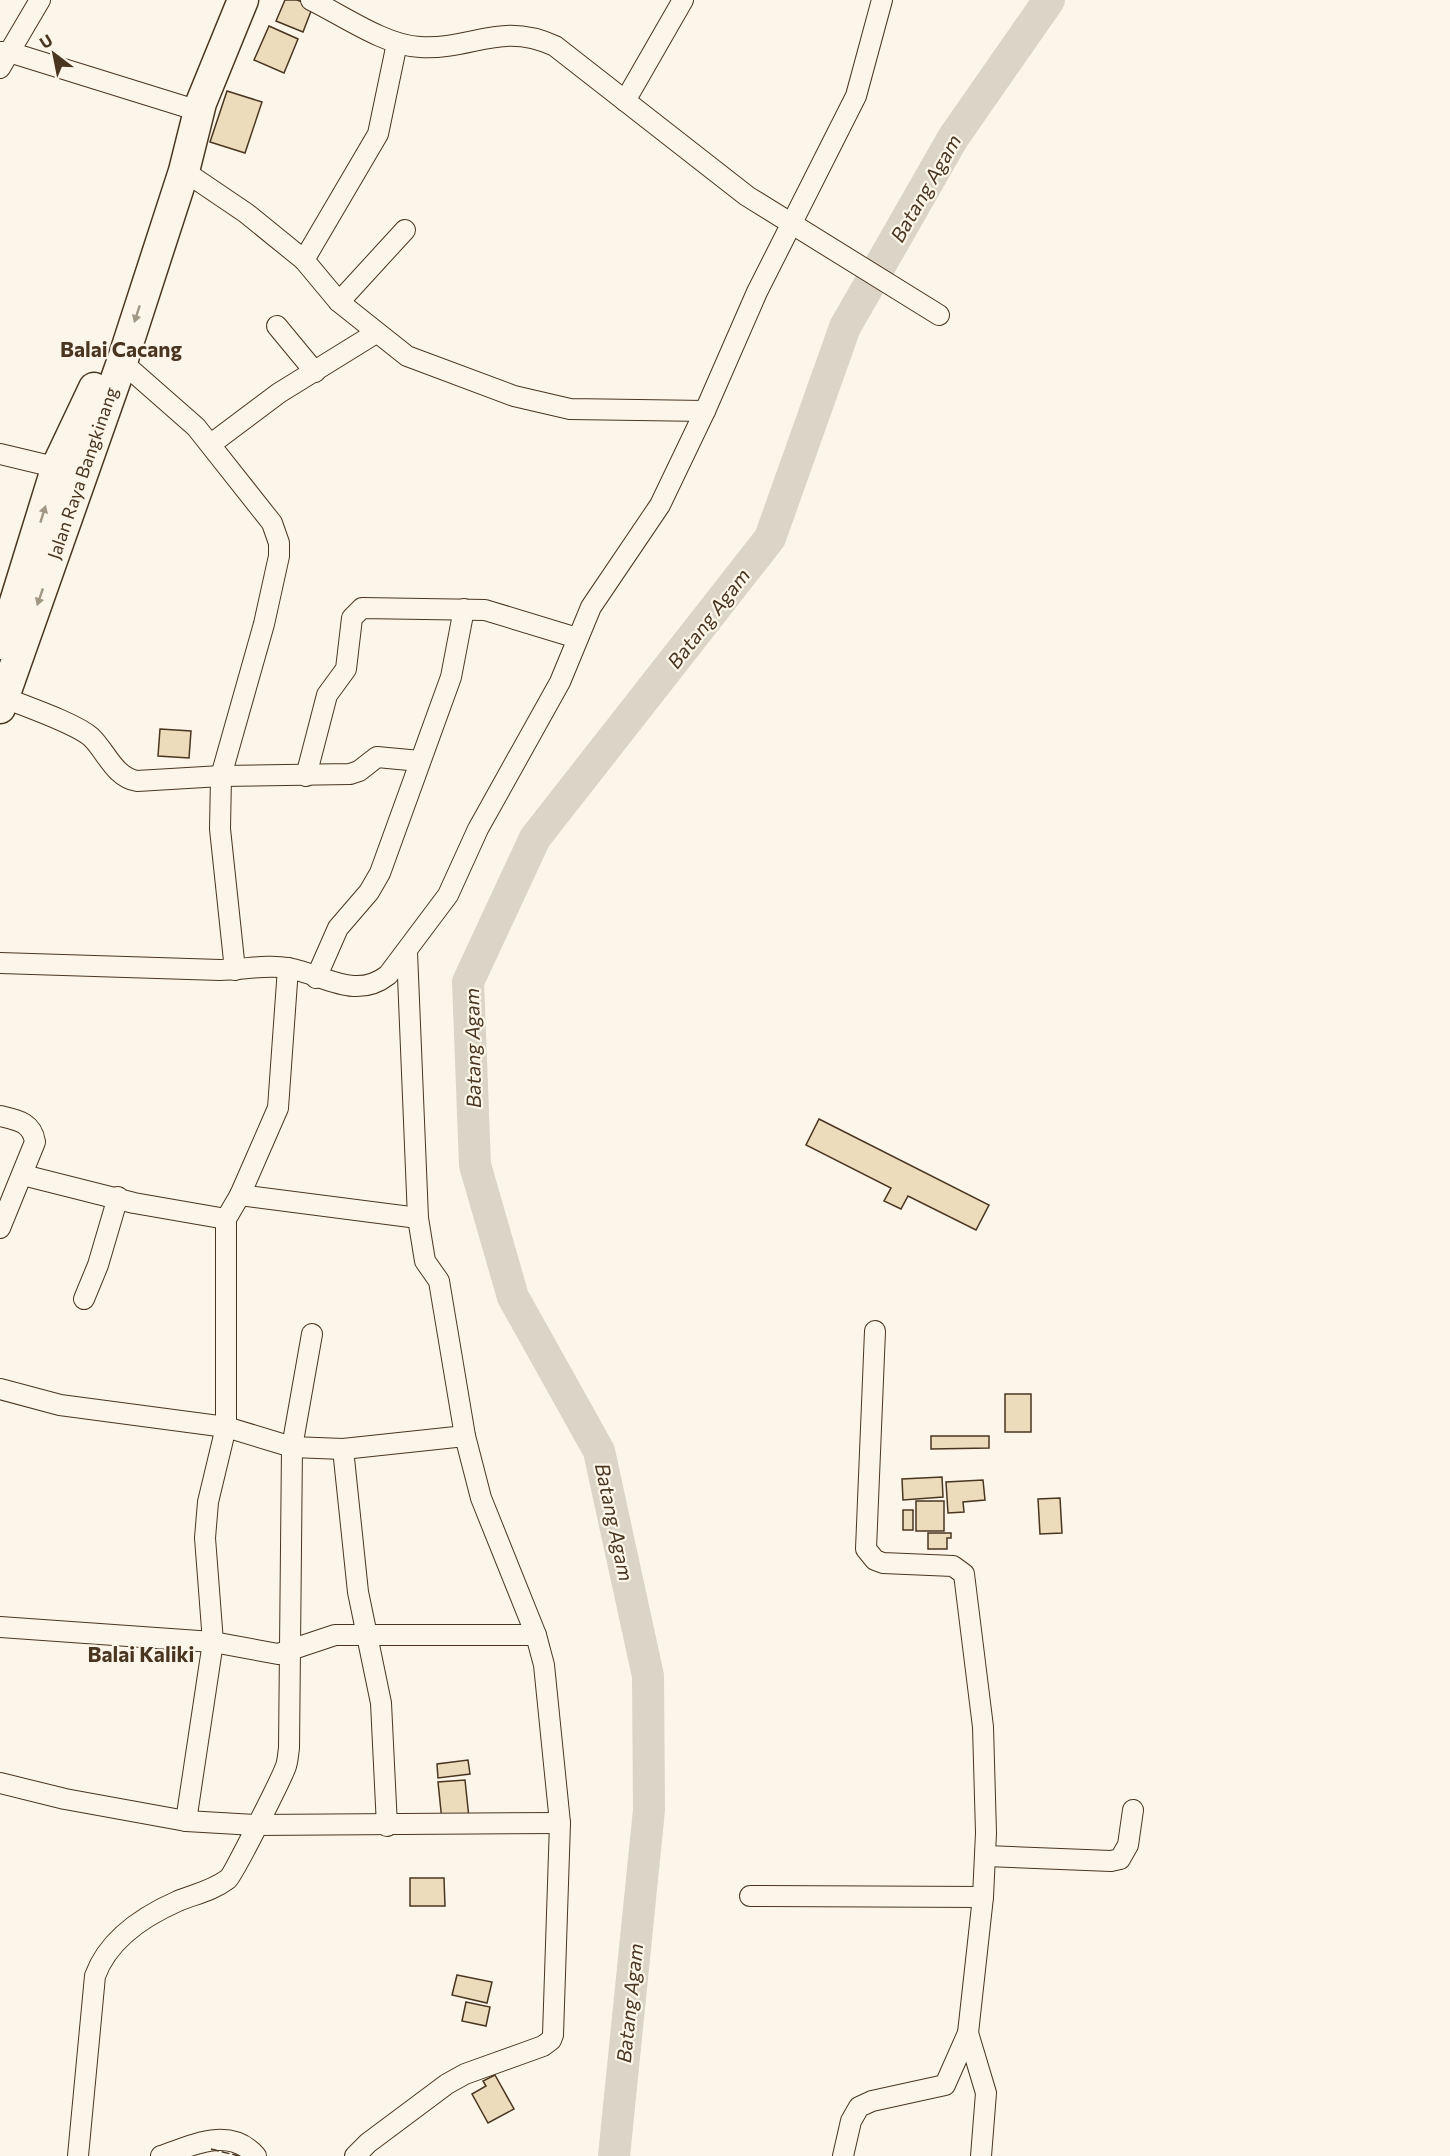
<svg xmlns="http://www.w3.org/2000/svg" width="1450" height="2156" font-family="Commissioner,sans-serif">
<style>
.lines{fill:none;stroke-linecap:round;stroke-linejoin:round}
.river{stroke:#dcd4c6;stroke-width:32}
.building{fill:#ecdcbc;stroke:#4a3520;stroke-width:1.5}
.minor-casing{stroke:#4a3520;stroke-width:22}
.highway-casing{stroke:#4a3520;stroke-width:33}
.minor{stroke:#fbf6e9;stroke-width:20}
.highway{stroke:#fbf6e9;stroke-width:30}
.fence{stroke:#4a3520;stroke-width:1.5;stroke-dasharray:8 3;stroke-linecap:butt}
.oneway{fill:#a29684}
.labels{text-anchor:middle;dominant-baseline:central;stroke-width:4.5;stroke-linejoin:round;paint-order:stroke}
.street-label{font-size:18px;fill:#4a3520;stroke:#fbf6e9}
.water-label{font-size:20px;font-style:italic;fill:#4a3520;stroke:#fbf6e9}
.quarter-label{font-size:21px;font-weight:bold;fill:#4a3520;stroke:#fbf6e9}
</style>
<rect width="100%" height="100%" fill="#fbf6e9"/>
<g class="lines">
<!-- river -->
<path class="river" d="M614 2156 649 1810 648 1676 599 1451 513 1297 475 1165 468 982 535 838 770 538 845 327 953 138 1049 0"/>
</g>
<!-- building -->
<g class="building">
<path d="M285 0H297L313 6 303 32 276 21Z"/>
<path d="M269 26 298 39 284 73 254 60Z"/>
<path d="M227 91 262 102 245 153 210 142Z"/>
<path d="M160 729 191 731 189 758 158 756Z"/>
<path d="M819 1119 989 1205 976 1230 908 1196 901 1209 884 1201 891 1188 806 1145Z"/>
<rect x="1005" y="1394" width="26" height="38"/>
<path d="M931 1436H989V1448L931 1449Z"/>
<path d="M942 1477 943 1497 903 1500 902 1479Z"/>
<path d="M983 1480 985 1500 963 1502 964 1512 948 1513 946 1482Z"/>
<path d="M1060 1498 1062 1533 1040 1534 1038 1499Z"/>
<rect x="916" y="1501" width="28" height="30"/>
<rect x="903" y="1510" width="10" height="20"/>
<path d="M928 1533H951V1538H947V1549H928Z"/>
<path d="M468 1760 470 1774 438 1778 437 1764Z"/>
<path d="M465 1780 469 1818 442 1821 438 1782Z"/>
<path d="M410 1878H444L445 1906H410Z"/>
<path d="M457 1975 492 1982 487 2003 452 1995Z"/>
<path d="M466 2002 490 2007 486 2026 462 2021Z"/>
<path d="M495 2075 514 2109 488 2123 472 2094 486 2086 483 2081Z"/>
</g>
<g class="lines">
<!-- minor casing -->
<g class="minor-casing">
<g id="minor">
<path d="M311 0C342 15 386 46 420 47 472 50 501 21 555 46L747 196 939 315"/>
<path d="M0 52H9L186 107"/>
<path d="M0 68 40 0"/>
<path d="M625 101 683 0"/>
<path d="M184 171 246 213 304 260 339 302 407 356 514 396 570 409 705 411"/>
<path d="M304 260 378 134 397 43"/>
<path d="M339 302 405 230"/>
<path d="M277 326 315 372"/>
<path d="M122 362 196 427 272 523 279 543V556L264 624 221 776 220 829 235 970"/>
<path d="M211 444 279 393 376 333"/>
<path d="M0 454 67 470"/>
<path d="M5 698C27 707 75 723 91 737 106 751 114 777 137 781L221 776 350 774 359 771 377 757 420 761"/>
<path d="M306 776 327 695 346 669 352 618 362 608 485 610 577 638"/>
<path d="M0 963C73 965 147 968 220 970 242 970 267 964 288 968 323 974 355 1001 388 975L448 895 478 829 560 682 591 607 660 505 705 411 757 292 856 96 882 0"/>
<path d="M316 978 338 928 369 892 380 873 451 677 464 609"/>
<path d="M0 1116C17 1120 32 1122 35 1142L0 1228"/>
<path d="M23 1175 134 1203 226 1219"/>
<path d="M240 1195 418 1218"/>
<path d="M84 1299 98 1265 118 1197"/>
<path d="M0 1389 60 1405 226 1427 292 1447 343 1449 465 1436"/>
<path d="M343 1449 358 1592 381 1703 387 1826"/>
<path d="M0 1627 213 1642 278 1654 335 1635H536"/>
<path d="M0 1783 65 1799 186 1821 255 1825 560 1823"/>
<path d="M186 1821 213 1642 205 1538 208 1502 226 1427V1219L240 1195 278 1108 288 968"/>
<path d="M986 1856 1111 1861 1120 1859 1128 1845 1133 1810"/>
<path d="M750 1896 983 1897"/>
<path d="M968 2033 986 2093 981 2156"/>
<path d="M78 2156 95 1976C108 1940 144 1916 178 1901 195 1894 212 1891 228 1879 233 1875 282 1778 286 1766 288 1760 288 1754 289 1748L292 1447 312 1334"/>
<path d="M161 2156C193 2145 230 2126 256 2156"/>
<path d="M355 2156 368 2143 447 2084 465 2074 543 2046 551 2040 553 2035 560 1823 544 1665 536 1635 481 1498 465 1436 439 1281 425 1261 418 1218 407 952"/>
<path d="M843 2156 851 2121 859 2107 872 2101 945 2085 968 2033 983 1897 986 1833 983 1727 964 1574 953 1566 883 1563 875 1560 866 1549 875 1331"/>
</g>
</g>
<!-- highway casing -->
<g class="highway-casing">
<g id="highway">
<path d="M2 644 57 466 94 388"/>
<path d="M0 708 122 362 184 171 201 103 243 0"/>
</g>
</g>
<!-- minor -->
<use href="#minor" class="minor"/>
<!-- highway -->
<use href="#highway" class="highway"/>
<!-- fence -->
<path class="fence" d="M211 2149 239 2156"/>
</g>
<!-- one-way arrows -->
<defs><path id="oneway-solid" d="M-6-.8H1V-3.2L6.5 0L1 3.2V.8H-6Z" transform="scale(1.5)"/></defs>
<g class="oneway">
<use href="#oneway-solid" transform="translate(137 314) rotate(108)"/>
<use href="#oneway-solid" transform="translate(43 514) rotate(-73)"/>
<use href="#oneway-solid" transform="translate(40 597) rotate(109)"/>
</g>
<g class="labels">
<!-- street labels -->
<g class="street-label">
<text transform="translate(82 473) rotate(-71)">Jalan Raya Bangkinang</text>
</g>
<!-- water labels -->
<g class="water-label">
<text transform="translate(925 188) rotate(-60)">Batang Agam</text>
<text transform="translate(708 618) rotate(-52)">Batang Agam</text>
<text transform="translate(472 1048) rotate(-91)">Batang Agam</text>
<text transform="translate(615 1522) rotate(78)">Batang Agam</text>
<text transform="translate(629 2003) rotate(-84)">Batang Agam</text>
</g>
<!-- quarter labels -->
<g class="quarter-label">
<text x="121" y="348">Balai Cacang</text>
<text x="141" y="1653">Balai Kaliki</text>
</g>
</g>
<!-- north arrow -->
<g transform="translate(54 54) rotate(328)" stroke="#fbf6e9" stroke-width="4.5" paint-order="stroke">
<path d="M0-4.5L10 22L0 15L-10 22Z" fill="#4a3520"/>
<text y="-9" font-size="16" font-weight="bold" text-anchor="middle" fill="#4a3520">U</text>
</g>
</svg>
